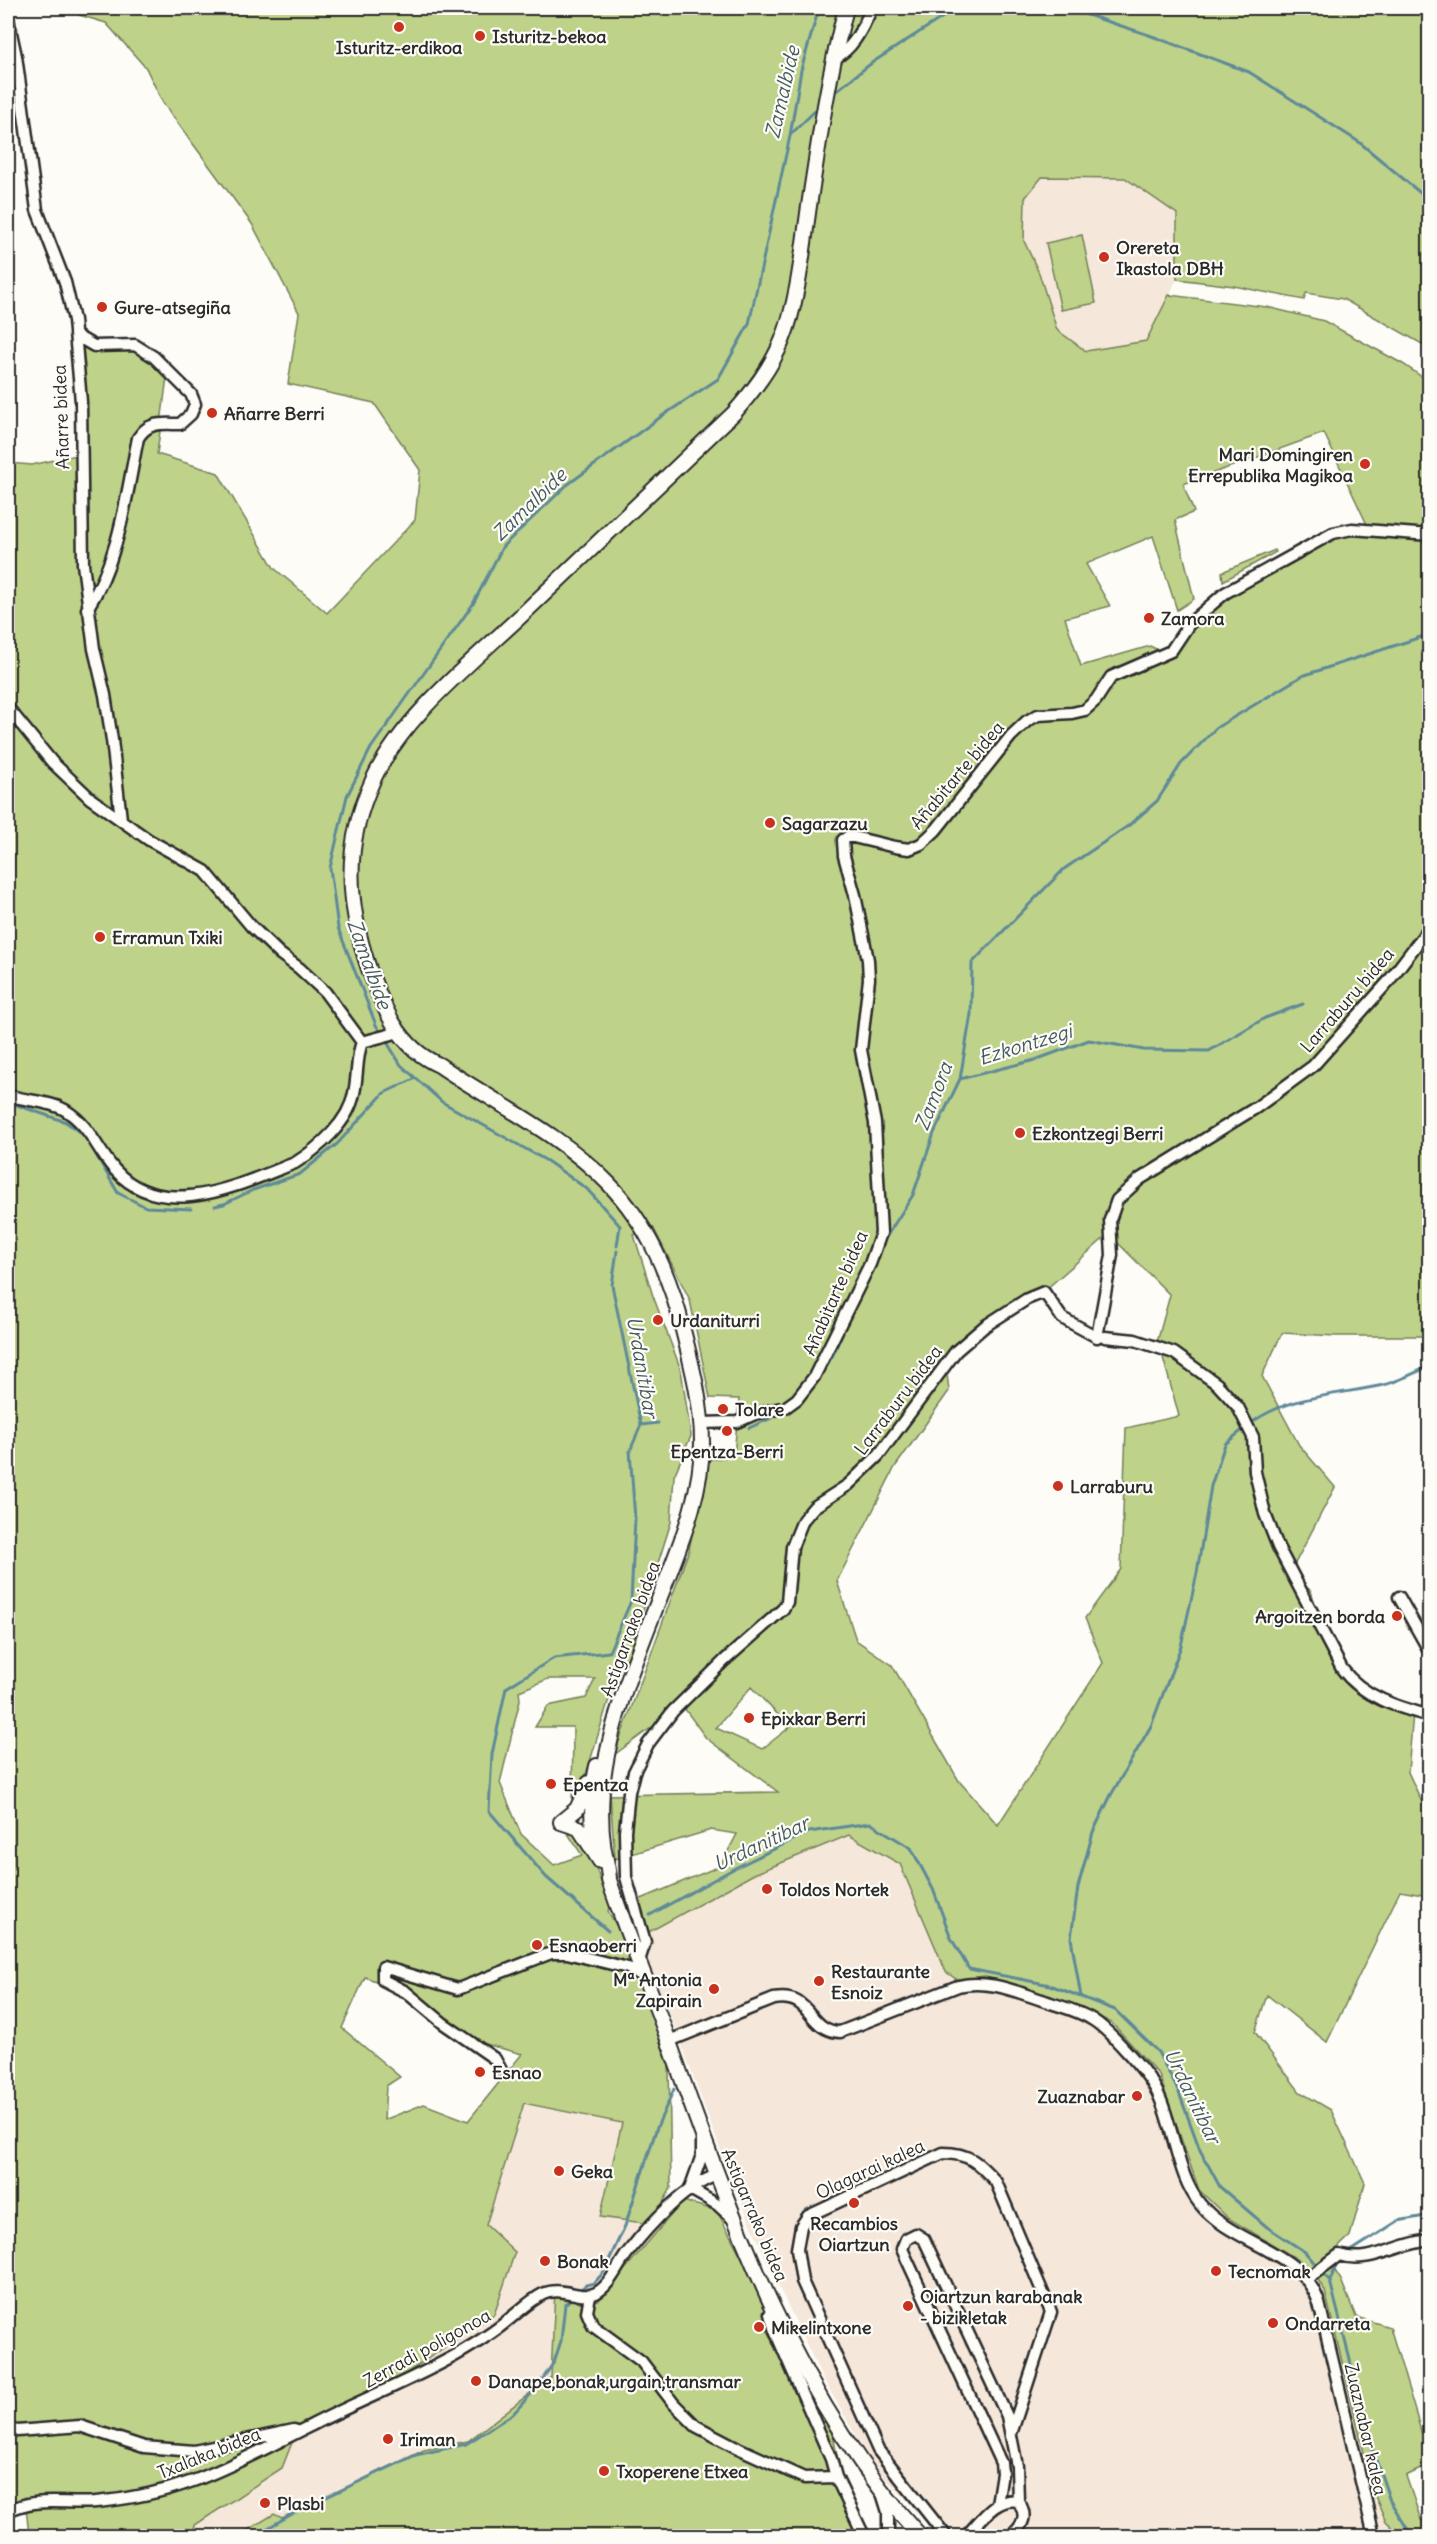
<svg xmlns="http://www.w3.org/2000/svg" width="1437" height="2544" viewBox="0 0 1437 2544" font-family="Delius,sans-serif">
<rect width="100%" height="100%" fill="#fdfcf7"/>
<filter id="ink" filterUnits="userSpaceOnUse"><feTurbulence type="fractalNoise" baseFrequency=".0167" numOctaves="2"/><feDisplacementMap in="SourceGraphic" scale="12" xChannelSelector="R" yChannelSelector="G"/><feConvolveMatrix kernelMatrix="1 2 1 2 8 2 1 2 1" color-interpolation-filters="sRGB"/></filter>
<g filter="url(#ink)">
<path fill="#f5e7d9" d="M1042 177 1125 178 1177 214V279L1147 341 1086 351 1057 330 1039 273 1024 242 1025 198Z
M849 1835 900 1864 946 1972 959 1981 983 1976 1076 2005 1112 2023 1159 2075 1199 2190 1228 2218 1304 2263 1317 2278 1325 2291 1366 2464 1386 2521 1401 2536H940L924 2517 874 2467 822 2377 770 2268 731 2178 673 2022 638 1938 754 1874Z
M524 2103 622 2123 600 2217 662 2226 599 2300 555 2289 551 2377 468 2441 424 2450 282 2518 274 2514 238 2536H192L195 2525 282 2468 297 2430 486 2225Z"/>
<path fill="#bed389" stroke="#747f5a" stroke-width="1.5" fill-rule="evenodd" d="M81 8H1429V348L1343 299 1306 293 1304 300 1234 286 1177 279V214L1125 178 1042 177 1025 198 1024 241 1039 273 1057 330 1086 351 1146 341 1169 295 1267 307 1324 321 1403 364 1429 382 1430 924 1427 937 1430 940 1429 1336H1336L1282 1333 1262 1376 1299 1445 1335 1487 1290 1573 1311 1591 1332 1658 1371 1700 1413 1713 1408 1772 1426 1811H1429V1896L1400 1891 1327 2042 1267 1995 1255 2032 1300 2092 1331 2110 1365 2183 1350 2236 1327 2258 1341 2280 1356 2317 1390 2327 1429 2458V2465L1406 2476 1421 2520 1429 2525V2536H1401L1386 2521 1374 2494 1325 2291 1317 2278 1304 2263 1228 2218 1199 2190 1159 2075 1112 2023 1076 2005 983 1976 959 1981 946 1972 900 1864 849 1835 754 1874 638 1938 627 1905 720 1866 737 1834 711 1830 615 1859 610 1795 778 1792 706 1738 682 1705 614 1755 689 1550 707 1460 734 1456 739 1399 710 1398 690 1300 653 1227 634 1235 653 1296 681 1370 691 1436 674 1476 671 1522 629 1655 615 1679 581 1791 572 1806 573 1727H535L548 1706 586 1698 595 1679H548L519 1691 520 1700 500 1783 521 1834 554 1865 582 1855 565 1829 576 1831 586 1843 611 1907 608 1911 629 1948 669 2065 671 2188 651 2224 600 2217 622 2123 524 2103 486 2225 515 2252 494 2314 396 2380 297 2430 282 2468 195 2525 192 2536H29L25 2497 8 2509V463L32 465 77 455 75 348 132 346 168 369 157 454 218 473 274 568 327 613 415 520 420 470 374 403 288 384 299 313 252 224 163 103 146 68 106 23 79 15ZM1324 433 1371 533 1350 534 1334 538 1227 599 1194 626 1171 656 1150 646 1081 666 1065 618 1110 606 1086 564 1153 536 1177 610 1194 599 1175 520 1194 512 1183 484ZM1109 1234 1170 1295 1158 1339 1179 1416 1126 1428 1121 1569 1085 1618 1103 1663 998 1825 959 1781 892 1665 856 1640 837 1581 895 1467 949 1391 945 1357 1044 1291ZM751 1687 790 1727 762 1749 716 1728ZM365 1977 394 1988 464 2038 522 2054 468 2121 424 2104 384 2120 386 2086 400 2077 342 2028Z
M1082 235 1096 303 1061 310 1046 243Z
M1275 550 1276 552 1223 581 1222 572Z
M683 2201 717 2211 831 2424 842 2482 864 2536H238L274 2514 282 2518 424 2450 468 2441 551 2377 555 2289 599 2300Z"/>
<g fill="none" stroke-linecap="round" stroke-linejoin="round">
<path stroke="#5f8999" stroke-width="3" d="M1047 8H1066L1149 35 1249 72 1359 142 1430 201
M836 91 873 62 957 8
M790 135 817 109
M381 1033 376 1025 338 928 330 868 347 796 371 748 473 604 503 546 567 485 662 416 718 379 749 324 790 136 801 70 819 8
M385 1039 401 1065 442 1102 547 1161 587 1189 620 1226 617 1246
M960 1079 1035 1060 1089 1040 1144 1050 1209 1051 1265 1018 1303 1004
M8 1102 66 1122 86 1137 118 1193 146 1207 191 1209
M215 1206 224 1204 253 1190 300 1174 337 1144 384 1093 414 1079
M883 1242 913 1195 934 1133 960 1079 971 1014 972 963 1064 869 1128 826 1157 801 1181 764 1216 728 1302 676 1430 634
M822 1373 833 1355 849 1317
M1250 1424C1287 1395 1342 1395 1387 1384 1401 1380 1416 1372 1430 1366
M641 1425 658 1423
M749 1428 785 1412
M650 1915 735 1868 809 1832 870 1823 911 1848 933 1889 951 1938 969 1969 1050 1985 1115 2010 1158 2052 1178 2090 1200 2150 1220 2187 1267 2227 1305 2252 1330 2281 1373 2451 1390 2501 1410 2533 1414 2536
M608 1931 546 1877 489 1811 492 1754 506 1688 554 1658 609 1652 631 1601 635 1519 630 1451 641 1425 612 1285 617 1251
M1081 1997 1071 1938 1078 1887 1093 1832 1111 1795 1151 1726 1181 1646 1197 1573 1211 1486 1225 1444 1245 1428
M1348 2253 1398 2221 1430 2215
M1330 2281 1338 2260
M580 2290 586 2285 594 2283 603 2273 625 2226 657 2127 674 2089
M254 2536 299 2510 416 2455 466 2444 513 2414 538 2386 554 2362 561 2341 565 2304 573 2297"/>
<g stroke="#2b2b2b" stroke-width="15">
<path id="minor" d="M8 19 16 56 37 210 65 282 74 320 81 402 83 564 94 649 105 695 112 740 121 819
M834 59C855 47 862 28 872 8
M75 335 94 346 135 345 154 357 191 394 195 404 191 414 180 424C161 424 149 421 138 438 126 496 120 558 87 609
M8 708 52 762 91 799 149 840 205 871 251 926 280 954 299 968 325 992 362 1042
M8 1095C25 1101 50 1101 65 1110 91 1126 96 1149 115 1170 163 1223 240 1184 295 1163 319 1148 349 1122 354 1093 358 1076 356 1058 362 1042L392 1034
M1105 1337 1135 1340 1174 1353 1217 1384 1238 1407 1253 1437 1255 1472 1265 1514 1278 1547 1342 1669C1363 1697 1397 1707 1430 1716
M701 1423 737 1422 755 1414 786 1407 797 1399 814 1377 870 1264 881 1233 875 1123 861 1050 869 979 868 960 855 895 844 856 843 840 849 836 895 847 909 849 921 844 936 830 1011 736 1027 721 1038 715 1072 713 1085 710 1096 700 1111 677 1171 651 1189 624 1225 593 1333 533 1352 529 1430 535
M1399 1597 1430 1652
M639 1961 645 1942 626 1877 625 1831 629 1792 634 1772 648 1744 673 1711 725 1660 783 1609 787 1602 792 1547 803 1520 814 1507 848 1485 878 1456 956 1351 985 1326 1027 1299 1044 1292 1062 1318 1097 1337 1112 1255 1110 1220 1117 1200 1140 1179 1257 1107 1313 1066 1388 982 1430 927
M669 2041 774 1999C812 1992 807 2031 840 2032L958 1986C988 1979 1014 1991 1042 2000 1058 2006 1078 2010 1093 2020 1109 2030 1144 2069 1154 2086 1162 2099 1166 2114 1170 2128 1178 2154 1183 2183 1200 2204 1233 2245 1302 2249 1319 2303L1374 2536
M501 2070 495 2059 443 2023 406 1992 383 1980V1967L458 1989 551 1953H567L628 1968 645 1977
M690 2189 702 2155V2141
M690 2189 718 2205 734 2220
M1307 2279 1339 2255C1368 2265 1399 2243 1430 2240
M590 2295 587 2312 593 2326 641 2361 674 2404 696 2426 738 2448 804 2478 836 2477 864 2536
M775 2310 770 2314 775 2331 831 2459 836 2477
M8 2429 17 2431 80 2426 144 2447 194 2451 294 2430
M882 2493 888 2512V2536
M997 2504 1002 2473 1001 2463 902 2249 906 2239 916 2234 924 2239 1007 2416 1017 2466 1018 2501
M8 2511C36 2496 66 2505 96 2502 129 2499 163 2492 193 2481 234 2466 273 2444 312 2425 360 2400 411 2381 458 2354 475 2344 493 2333 507 2321 519 2312 529 2301 543 2294 562 2285 580 2301 596 2293 612 2284 618 2264 629 2251 650 2224 685 2186 717 2175
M946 2536 878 2450 802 2281 797 2249 801 2226 808 2216 943 2153C969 2153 979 2163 996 2182L1051 2312 1012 2431
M966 2536C980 2522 996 2496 1018 2501 1028 2515 1024 2525 1011 2536"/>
</g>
<g stroke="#2b2b2b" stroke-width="18">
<path id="major" d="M846 8C829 72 819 140 809 206 803 248 798 303 782 341 771 368 753 391 734 413 664 480 594 547 524 613 473 661 402 717 373 780 343 845 347 904 369 969 383 1007 399 1048 439 1065 495 1103 561 1134 609 1184 647 1223 671 1278 683 1330 692 1366 702 1404 702 1442 702 1490 684 1535 667 1579 643 1641 614 1706 604 1772 601 1795 600 1820 603 1843 604 1855 609 1868 609 1880 627 1935 650 1988 669 2042 730 2213 795 2400 920 2536
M561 1822 577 1809 589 1783
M561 1822 579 1828 600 1861
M594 1842C591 1816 591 1792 597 1766"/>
</g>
<use href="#minor" stroke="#fdfcf7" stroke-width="10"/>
<use href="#major" stroke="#fdfcf7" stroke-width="14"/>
</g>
</g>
<g fill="#c8321e" stroke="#fdfcf7" stroke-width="2">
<circle cx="399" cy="27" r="6"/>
<circle cx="480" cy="36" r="6"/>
<circle cx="1104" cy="257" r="6"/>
<circle cx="102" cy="307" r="6"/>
<circle cx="212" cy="413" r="6"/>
<circle cx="1365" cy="464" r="6"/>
<circle cx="1149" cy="618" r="6"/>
<circle cx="770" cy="823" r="6"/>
<circle cx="100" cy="937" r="6"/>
<circle cx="1020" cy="1133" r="6"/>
<circle cx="658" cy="1320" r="6"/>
<circle cx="723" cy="1409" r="6"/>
<circle cx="727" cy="1431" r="6"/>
<circle cx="1058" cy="1486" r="6"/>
<circle cx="1397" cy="1616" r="6"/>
<circle cx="749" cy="1718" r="6"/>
<circle cx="551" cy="1784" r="6"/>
<circle cx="767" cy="1889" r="6"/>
<circle cx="537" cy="1945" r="6"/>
<circle cx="819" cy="1981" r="6"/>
<circle cx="714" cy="1989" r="6"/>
<circle cx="480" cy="2072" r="6"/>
<circle cx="1137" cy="2096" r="6"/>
<circle cx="559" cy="2171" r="6"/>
<circle cx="854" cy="2203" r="6"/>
<circle cx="545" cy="2261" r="6"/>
<circle cx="1216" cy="2271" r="6"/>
<circle cx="908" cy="2306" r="6"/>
<circle cx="1273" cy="2323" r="6"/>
<circle cx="759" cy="2327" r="6"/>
<circle cx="476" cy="2381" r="6"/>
<circle cx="388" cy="2439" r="6"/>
<circle cx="604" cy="2471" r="6"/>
<circle cx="265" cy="2503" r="6"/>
</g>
<g text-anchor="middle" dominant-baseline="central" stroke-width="4.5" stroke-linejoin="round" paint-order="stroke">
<g font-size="18" font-weight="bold" fill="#2b2b2b" stroke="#fdfcf7" text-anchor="start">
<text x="492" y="36">Isturitz-bekoa</text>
<text x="399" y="47" text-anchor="middle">Isturitz-erdikoa</text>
<text x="1116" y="247">Orereta<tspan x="1116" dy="21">Ikastola DBH</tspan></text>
<text x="114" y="307">Gure-atsegiña</text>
<text x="224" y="413">Añarre Berri</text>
<text x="1353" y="454" text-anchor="end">Mari Domingiren<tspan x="1353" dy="21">Errepublika Magikoa</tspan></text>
<text x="1161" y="618">Zamora</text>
<text x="782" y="823">Sagarzazu</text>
<text x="112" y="937">Erramun Txiki</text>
<text x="1032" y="1133">Ezkontzegi Berri</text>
<text x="670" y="1320">Urdaniturri</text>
<text x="735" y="1409">Tolare</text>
<text x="727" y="1451" text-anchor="middle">Epentza-Berri</text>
<text x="1070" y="1486">Larraburu</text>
<text x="1385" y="1616" text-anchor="end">Argoitzen borda</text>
<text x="761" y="1718">Epixkar Berri</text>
<text x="563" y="1784">Epentza</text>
<text x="779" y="1889">Toldos Nortek</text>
<text x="549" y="1945">Esnaoberri</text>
<text x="831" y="1971">Restaurante<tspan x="831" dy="21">Esnoiz</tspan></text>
<text x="702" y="1979" text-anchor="end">Mª Antonia<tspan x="702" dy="21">Zapirain</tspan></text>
<text x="492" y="2072">Esnao</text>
<text x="1125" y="2096" text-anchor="end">Zuaznabar</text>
<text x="571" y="2171">Geka</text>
<text x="854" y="2223" text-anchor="middle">Recambios<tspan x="854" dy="21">Oiartzun</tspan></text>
<text x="557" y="2261">Bonak</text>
<text x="1228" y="2271">Tecnomak</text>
<text x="920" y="2296">Oiartzun karabanak<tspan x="920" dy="21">- bizikletak</tspan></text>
<text x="1285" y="2323">Ondarreta</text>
<text x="771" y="2327">Mikelintxone</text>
<text x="488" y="2381">Danape,bonak,urgain,transmar</text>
<text x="400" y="2439">Iriman</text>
<text x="616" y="2471">Txoperene Etxea</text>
<text x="277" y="2503">Plasbi</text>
</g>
<g font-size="18" fill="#2b2b2b" stroke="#fdfcf7">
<text transform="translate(61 417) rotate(-92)">Añarre bidea</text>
<text transform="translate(957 775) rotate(-50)">Añabitarte bidea</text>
<text transform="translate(1347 1000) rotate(-49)">Larraburu bidea</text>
<text transform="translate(835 1293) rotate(-66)">Añabitarte bidea</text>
<text transform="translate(898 1400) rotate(-53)">Larraburu bidea</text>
<text transform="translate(630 1629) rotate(-70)">Astigarrako bidea</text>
<text transform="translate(870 2169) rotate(-25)">Olagarai kalea</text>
<text transform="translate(755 2215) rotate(67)">Astigarrako bidea</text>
<text transform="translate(427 2348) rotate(-29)">Zerradi poligonoa</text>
<text transform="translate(1366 2429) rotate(77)">Zuaznabar kalea</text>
<text transform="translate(209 2453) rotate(-22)">Txalaka bidea</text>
</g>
<g font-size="20" font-style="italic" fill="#455a62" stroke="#fdfcf7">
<text transform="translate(782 92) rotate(-77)">Zamalbide</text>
<text transform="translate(529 504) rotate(-44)">Zamalbide</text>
<text transform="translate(370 964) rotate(70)">Zamalbide</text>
<text transform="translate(1025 1044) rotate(-17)">Ezkontzegi</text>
<text transform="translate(933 1096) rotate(-69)">Zamora</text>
<text transform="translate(643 1367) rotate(80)">Urdanitibar</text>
<text transform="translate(761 1843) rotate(-25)">Urdanitibar</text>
<text transform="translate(1193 2096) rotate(64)">Urdanitibar</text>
</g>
</g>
<rect width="1437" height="2544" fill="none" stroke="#fdfcf7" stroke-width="30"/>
<rect x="15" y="15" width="1407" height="2514" fill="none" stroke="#2b2b2b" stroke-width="2" filter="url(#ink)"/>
</svg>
